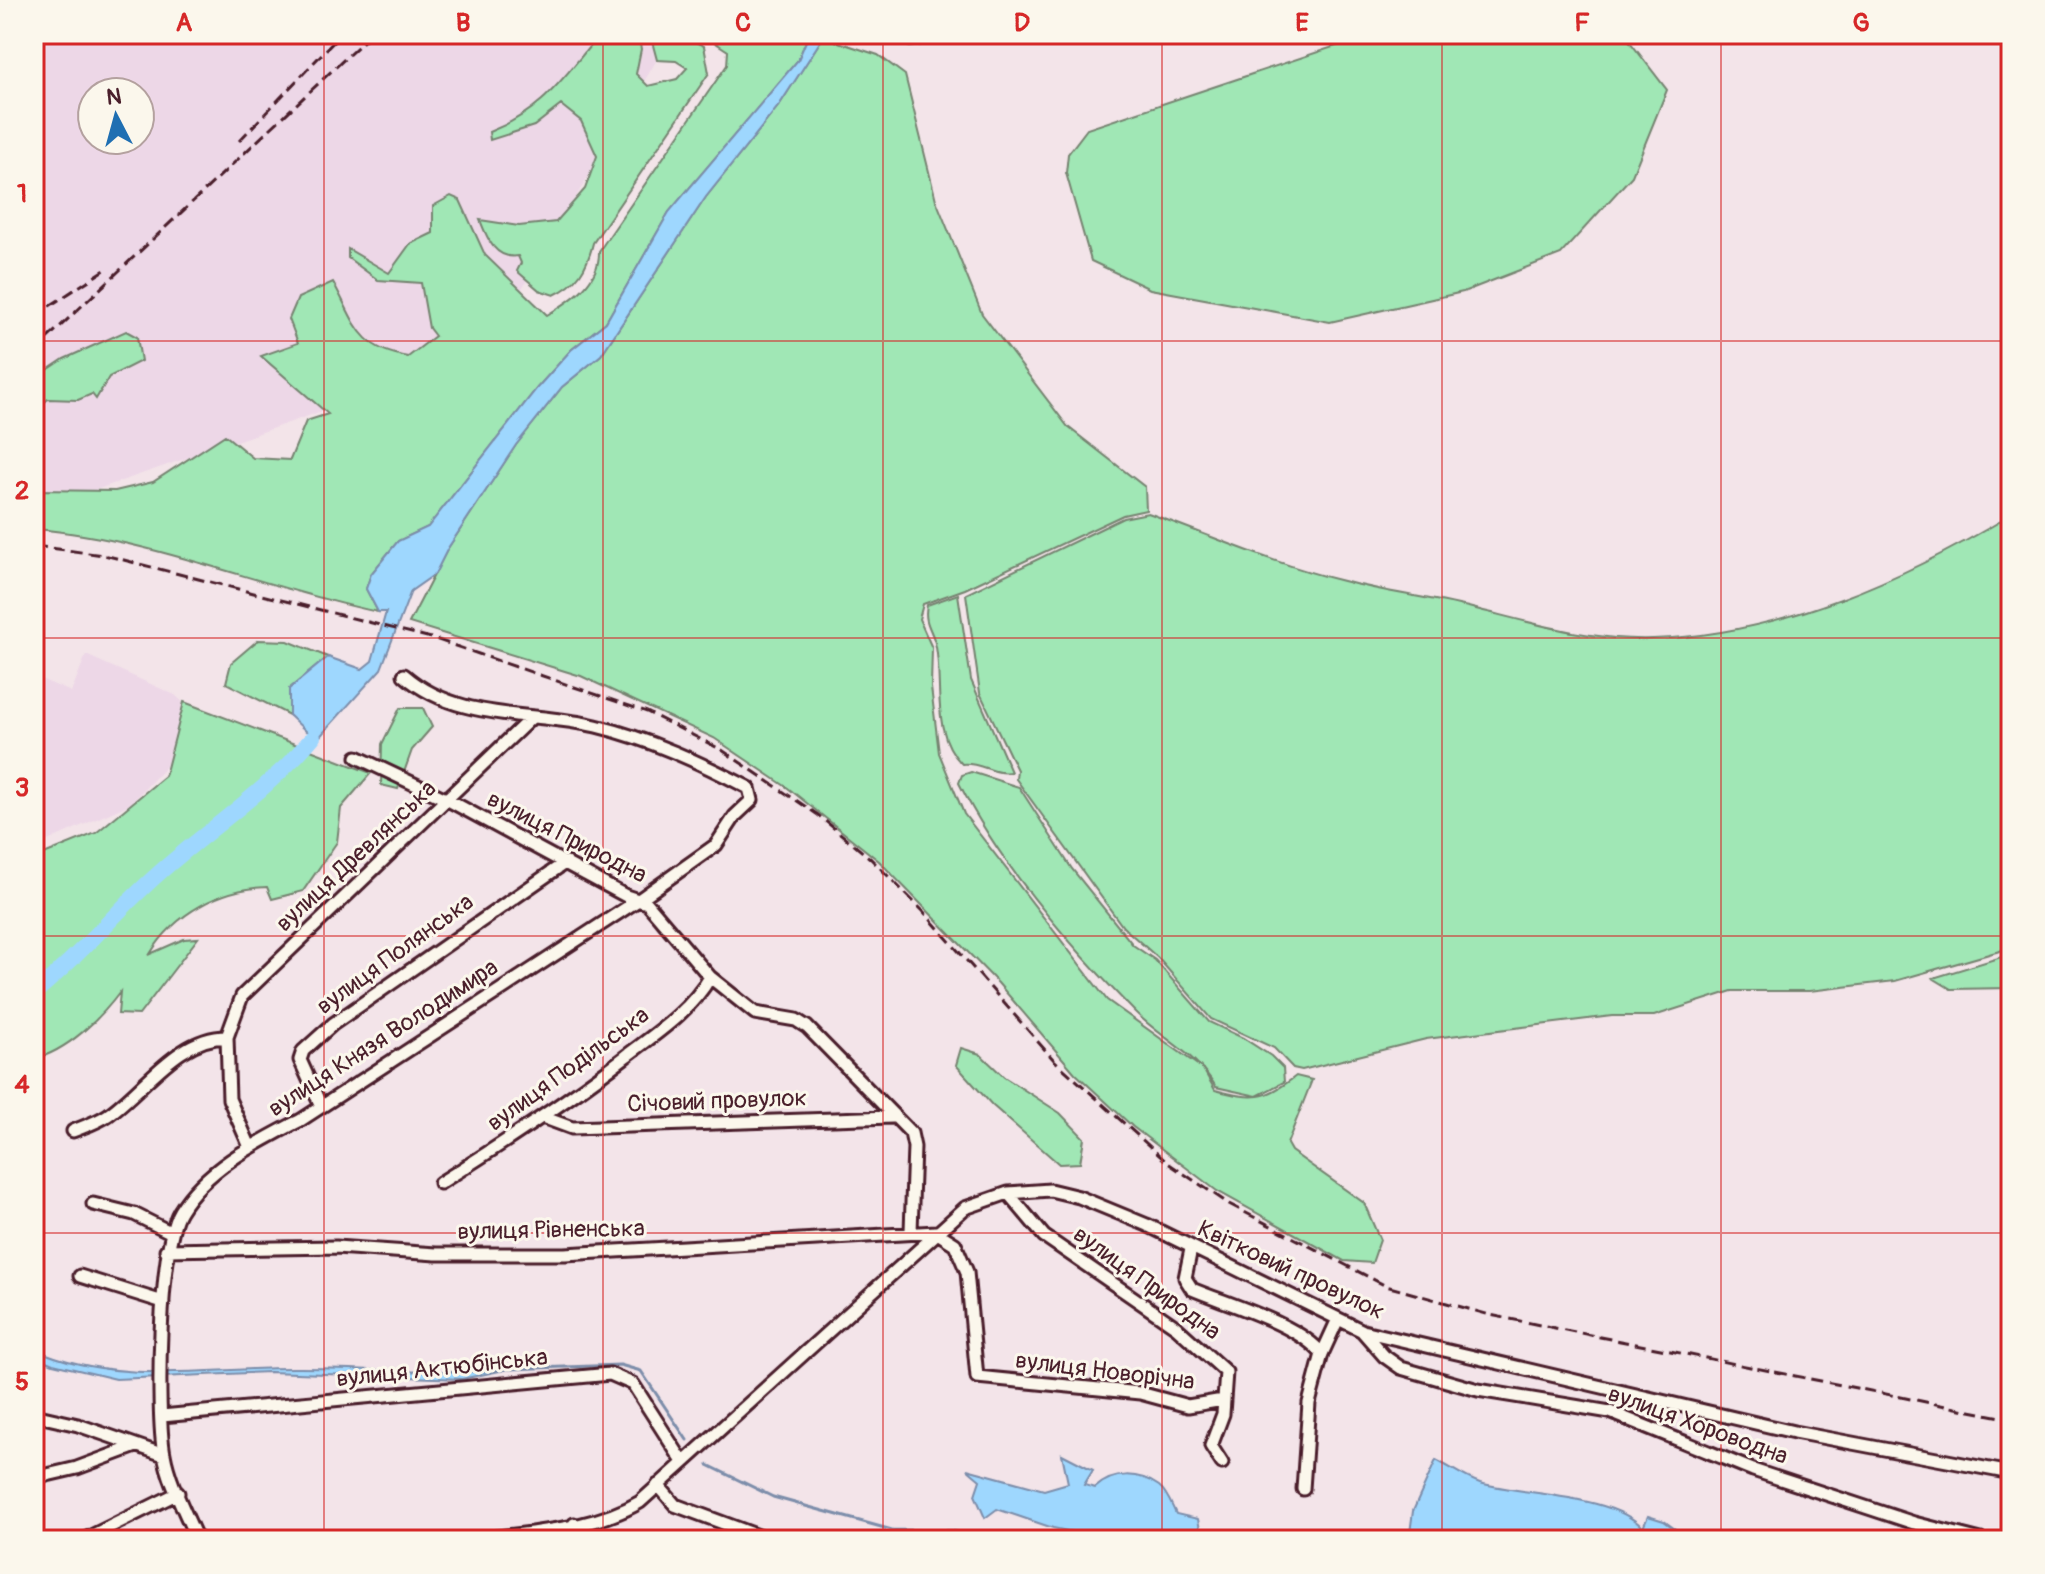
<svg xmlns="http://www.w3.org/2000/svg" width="2045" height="1574" viewBox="0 0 2045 1574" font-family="Pangolin,sans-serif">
<rect width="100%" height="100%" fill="#f3e4e9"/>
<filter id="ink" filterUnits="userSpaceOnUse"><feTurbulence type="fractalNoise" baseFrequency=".0125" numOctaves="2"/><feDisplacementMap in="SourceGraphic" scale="16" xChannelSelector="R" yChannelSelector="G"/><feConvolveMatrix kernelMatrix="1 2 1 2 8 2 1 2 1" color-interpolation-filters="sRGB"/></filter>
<g filter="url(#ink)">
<path fill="#edd7e7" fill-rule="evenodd" d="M34 34H672L483 355 58 503 34 482ZM92 92H140V140H92Z
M86 655 175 695 185 704 180 752 130 804 34 847V676L71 692Z"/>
<path fill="#a0e7b5" stroke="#758370" stroke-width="2" d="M600 34H638L641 49 636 74 648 86 677 79 687 68 676 61 657 60 650 34H679L704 46 709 73 593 243C587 268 578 284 554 295L539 290 517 271 521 263 518 256C495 260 487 238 480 220L519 226 556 222 585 189 597 156 581 121 561 105 534 126 490 140 489 132C545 110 562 78 600 34Z
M702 34H809L798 60 669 212 606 322 571 350 537 388 428 527 398 541 371 574 366 589 378 612C263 588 152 538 34 529V510L39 504 34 490 115 491 153 482 225 435 253 458 290 460 306 421 328 414 261 356 298 343 289 319 298 298 333 282C356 323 357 348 408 357L435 336 429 328 421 283 378 280 348 258V249L389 273 410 244 433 233V206L451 196 460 200 485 255 547 315C572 300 600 282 599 251L727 65 728 51Z
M893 34H986L910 47 894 41Z
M1372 34H1624L1667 90 1632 176 1561 254 1463 292 1330 322 1150 289 1091 261 1066 173 1068 154 1087 129Z
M823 37 878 55 905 75 936 200 982 314 1068 427 1145 487 1146 510 1123 515 965 589 923 604 919 619 932 648 931 687 939 753 964 814 1107 1000 1203 1069 1215 1090C1254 1100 1264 1101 1296 1076L1312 1080 1287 1144 1291 1151 1364 1203 1380 1240 1372 1263 1344 1261 1217 1191 1133 1127 1075 1073 998 983 879 861 788 788 714 738 581 676 409 623 448 548 516 445 562 387 601 355 706 197 780 104Z
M126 331 137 337 141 361 109 377 96 399 92 394 78 400 48 399 34 412V379L64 359Z
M1148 513C1212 536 1277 565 1343 581 1388 593 1435 598 1480 610 1536 624 1594 641 1653 639 1780 635 1904 579 2011 515V943L2003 950 1895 981 1809 991H1732L1654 1016H1612L1426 1039 1302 1070 1293 1068 1274 1048 1211 1019 1158 958 1123 927 1016 779 1017 770 980 693 966 594 1123 518Z
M958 594 971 680 1011 772C994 775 980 762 962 764 931 734 943 685 936 647 933 630 923 624 927 605Z
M258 640 288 641 328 657 289 689V715L226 683 231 663Z
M184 702 371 773 341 808 337 842 303 891 272 899 267 887C220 889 175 913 150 954L184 939 198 938 139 1015 118 1014 120 992C100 1019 67 1051 34 1059V858L96 833 165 776Z
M400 708H423L432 727 412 750 398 789 381 785 382 744Z
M971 772 1019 787 1072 869 1133 945 1155 960 1209 1022 1243 1038 1271 1056 1283 1068 1284 1082 1257 1096 1216 1087C1197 1054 1162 1039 1135 1012 1070 946 1001 867 959 783L962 775Z
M2011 954V988L1951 989 1933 978Z
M961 1048 980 1054 1004 1077 1060 1113 1084 1138 1080 1163 1059 1164 992 1105 956 1065Z"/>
<path fill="#9ed7fe" stroke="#7c8daa" stroke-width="2" d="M809 34H825L780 104 706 197 601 355 562 387 516 445 448 548 435 574 411 591 381 669 306 752 300 751 309 734 289 715V689L328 657 362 669 372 661 386 612H378L366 589 371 574 398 541 428 527 537 388 571 350 606 322 669 212 798 60Z
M34 1349C121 1387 208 1367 300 1368 370 1368 439 1376 509 1369L462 1379 269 1372 116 1379 53 1364 34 1356Z
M1062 1454 1093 1470 1084 1485 1095 1488C1113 1471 1139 1472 1159 1486 1167 1492 1172 1506 1176 1514L1198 1519 1202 1540H1112L1053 1528 997 1509 985 1518 975 1495 980 1480 967 1469 1044 1490 1068 1483Z
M1436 1460C1450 1467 1465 1478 1480 1483 1523 1495 1614 1495 1643 1528L1648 1516 1664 1521 1690 1540H1409L1413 1511Z"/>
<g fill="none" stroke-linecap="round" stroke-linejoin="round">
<path stroke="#7c8daa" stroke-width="3" d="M509 1369 620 1365 641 1371 687 1440
M708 1465 773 1497 892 1530 952 1531 989 1540"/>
<path stroke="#9ed7fe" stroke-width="16" d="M34 993C79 957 115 912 158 874 210 828 269 790 313 737"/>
<g stroke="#4a1f2b" stroke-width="17">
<path id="minor" d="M357 757 448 800 626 896 647 903 710 977 755 1013 796 1020 807 1027 911 1133 914 1147 911 1231
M227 1037 242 996 531 718
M321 1106 300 1060 303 1051 333 1024 566 862
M545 1118 572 1128 892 1117
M73 1131C85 1126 98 1122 108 1115 145 1089 178 1037 227 1037L229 1099 250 1147
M440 1183C504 1143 565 1103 625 1057 655 1034 691 1011 710 977
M1008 1193 1044 1236 1176 1327 1226 1372 1223 1414 1211 1446 1222 1463
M93 1204 134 1214 170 1232
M1191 1249 1185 1278 1192 1289C1227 1304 1299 1324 1322 1354L1338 1319
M166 1250 336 1247 436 1254H565L936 1232 955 1244 967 1272 977 1377 1140 1393 1188 1406 1223 1400
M80 1276 163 1302
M1363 1332 1384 1356 1401 1368 1478 1390 1610 1412 1753 1470 1914 1523 1981 1540
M34 1415 78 1425 164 1455
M162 1416 610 1374 633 1384 683 1462
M34 1478 77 1468 136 1446
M658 1485 675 1505 769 1540
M1303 1489 1309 1403 1322 1354
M574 1524 587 1540
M83 1540 178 1493
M197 1540C186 1513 169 1483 164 1454 156 1412 159 1245 180 1211 206 1168 257 1143 301 1120L640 899 716 845 735 816 752 800 749 788C701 763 650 739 596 726 531 711 458 722 404 675
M477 1540C530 1532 593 1530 640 1502L965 1208 1008 1193 1050 1190 1079 1197 1147 1225 1363 1331 1794 1432 2011 1473"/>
</g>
<use href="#minor" stroke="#fbf7ec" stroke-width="11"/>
<path stroke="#4a1f2b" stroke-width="3" stroke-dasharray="12 6" stroke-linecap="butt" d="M239 141 341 34
M34 316 108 268
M34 351 371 34
M34 546 104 555 435 639 647 712 722 750 818 815 871 859 923 911 1054 1060 1168 1163 1229 1204 1386 1286 1490 1315 2011 1419"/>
</g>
</g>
<path fill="none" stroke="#d62828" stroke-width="2" stroke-opacity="0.55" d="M324 34V1540M603 34V1540M883 34V1540M1162 34V1540M1442 34V1540M1721 34V1540M34 341H2011M34 638H2011M34 936H2011M34 1233H2011"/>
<g text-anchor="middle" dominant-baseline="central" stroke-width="6" stroke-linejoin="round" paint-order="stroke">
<g font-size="24" fill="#4a1f2b" stroke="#fbf7ec">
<text transform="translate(567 837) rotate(27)">вулиця Природна</text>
<text transform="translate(356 856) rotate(-43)">вулиця Древлянська</text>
<text transform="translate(395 954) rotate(-36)">вулиця Полянська</text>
<text transform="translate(383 1038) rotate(-33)">вулиця Князя Володимира</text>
<text transform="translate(568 1069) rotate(-36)">вулиця Подільська</text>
<text transform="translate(717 1101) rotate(-2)">Січовий провулок</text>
<text transform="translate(551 1230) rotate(-1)">вулиця Рівненська</text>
<text transform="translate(1291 1270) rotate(25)">Квітковий провулок</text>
<text transform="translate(1147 1283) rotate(36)">вулиця Природна</text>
<text transform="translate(442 1368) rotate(-6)">вулиця Актюбінська</text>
<text transform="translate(1105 1371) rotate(7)">вулиця Новорічна</text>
<text transform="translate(1698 1425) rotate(20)">вулиця Хороводна</text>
</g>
</g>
<rect width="2045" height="1574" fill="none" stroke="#fbf7ec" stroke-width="88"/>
<g transform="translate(116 116) rotate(354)"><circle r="38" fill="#fbf7ec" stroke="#b4a19f" stroke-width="2"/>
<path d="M0-6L14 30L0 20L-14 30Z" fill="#1f6fb2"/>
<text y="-12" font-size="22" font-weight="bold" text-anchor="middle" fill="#4a1f2b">N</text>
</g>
<rect x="44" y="44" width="1957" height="1486" fill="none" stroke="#d62828" stroke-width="3"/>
<g font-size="26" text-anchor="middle" font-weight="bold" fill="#d62828">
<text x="184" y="31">A</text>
<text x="463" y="31">B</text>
<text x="743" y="31">C</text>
<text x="1022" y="31">D</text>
<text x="1302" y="31">E</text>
<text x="1582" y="31">F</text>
<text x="1861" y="31">G</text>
<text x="22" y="202">1</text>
<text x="22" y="499">2</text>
<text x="22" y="796">3</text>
<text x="22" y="1093">4</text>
<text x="22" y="1390">5</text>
</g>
</svg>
